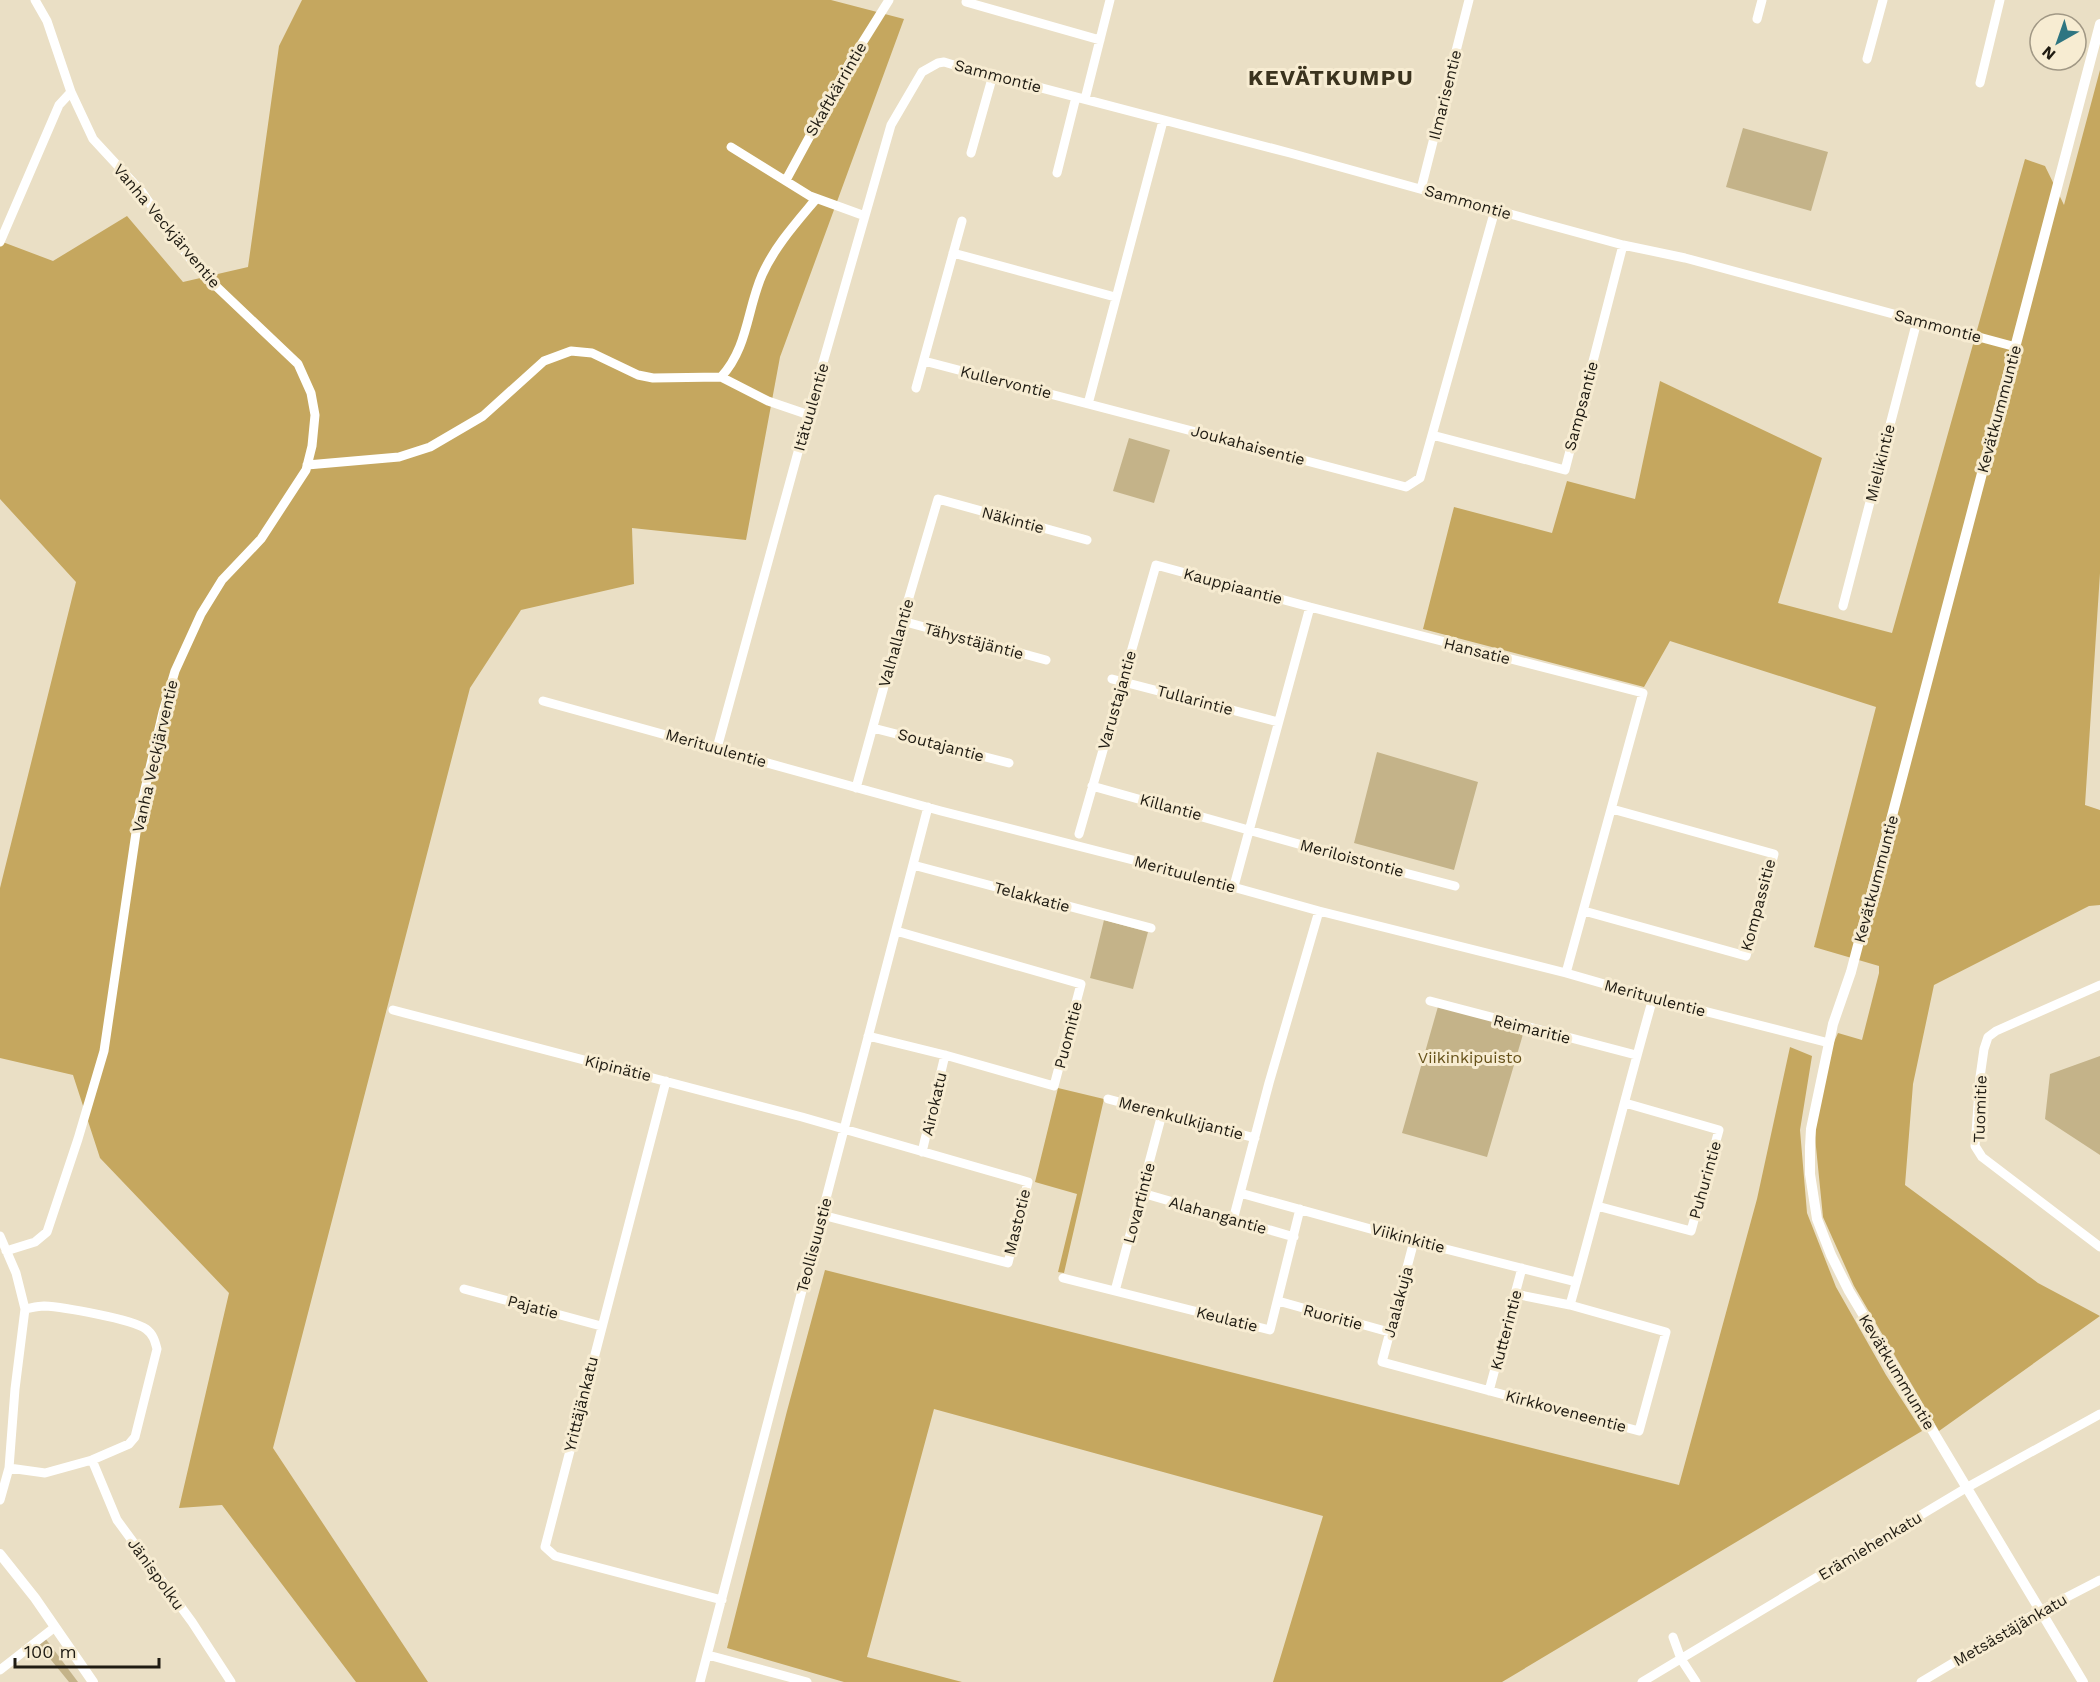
<svg xmlns="http://www.w3.org/2000/svg" width="2100" height="1682" viewBox="0 0 2100 1682" font-family="'Work Sans',sans-serif">
<rect width="100%" height="100%" fill="#eadfc5"/>
<path fill="#c4b389" d="M1743 128 1828 152 1811 211 1726 187Z
M1129 438 1170 450 1154 503 1113 491Z
M1377 752 1478 782 1454 870 1354 843Z
M1104 920 1148 932 1133 989 1090 978Z
M1439 1003 1526 1024 1487 1157 1402 1133Z
M2100 1056V1155L2045 1119 2050 1074Z
M45 1638 78 1682H69L38 1644Z"/>
<path fill="#c5a75f" d="M302 0H831L904 19 780 357 746 540 632 528 634 584 521 610 470 688 273 1448 428 1682H356L222 1505 179 1508 229 1293 100 1158 73 1075 0 1058V888L76 582 0 499V241L53 261 127 216 183 282 248 267 279 46Z
M2100 70V573L2085 805 2100 810V905L2089 906 1934 985 1913 1084 1905 1185 2038 1283 2100 1316 1939 1431 1854 1286 1823 1217 1814 1127 1830 1051 1838 1033 1862 1040 1879 973V966L1814 947 1876 707 1670 641 1644 687 1423 629 1454 507 1552 533 1567 481 1635 499 1660 381 1822 458 1778 603 1892 633 2025 159 2045 166 2064 205Z
M1790 1047 1812 1056 1800 1130 1807 1213 1836 1287 1886 1375 1922 1431 1502 1682H1273L1323 1516 934 1409 867 1657 962 1682H844L727 1648 787 1411 825 1270 1679 1485 1757 1199Z
M1058 1088 1104 1099 1064 1273 1058 1272 1077 1194 1035 1182Z"/>
<g fill="none" stroke-linecap="round" stroke-linejoin="round">
<path stroke="#fff" stroke-width="9" d="M966 2 1100 40
M1757 19 1762 0
M1867 59 1883 0
M1980 83 2000 0
M1085 99 1110 0
M731 147 810 196 865 216
M971 153 993 75
M1057 173 1076 97
M786 180 849 64 889 0
M1421 189 1469 0
M0 242 59 105 71 92
M953 253 1115 297
M924 361 1406 487 1420 478 1495 210
M721 377C748 348 747 309 762 275 775 246 796 223 816 199
M916 388 962 221
M1088 404 1163 121
M1432 435 1565 470 1623 245
M307 465 399 457 430 447 483 416 544 361 571 351 592 353 638 375 653 378 721 377 768 401 809 415
M1843 606 1917 321
M902 621 1046 660
M1112 679 1278 722
M543 701 941 811 1168 869 1319 911 1566 973 1653 998 1829 1043
M873 728 1009 763
M717 748 812 401 891 125 922 72 938 63 944 62 954 65 1290 153 1546 224 1623 245 1685 258 2016 347
M1092 786 1359 861 1455 886
M856 788 902 621 938 499 1087 540
M1079 834 1156 565 1310 607
M913 865 1151 928
M1234 886 1310 607 1643 693 1566 973
M1584 911 1746 956 1774 854 1612 809
M2100 985 1996 1031 1988 1037 1984 1049 1980 1077 1975 1146 1982 1157 2100 1247
M1430 1001 1636 1055
M393 1010 802 1117 1028 1182 1008 1263 822 1215
M868 1036 945 1055 1054 1086 1081 984 896 931
M666 1081 545 1547 555 1556 722 1600
M1108 1099 1255 1138
M922 1152 945 1055
M1142 1193 1294 1237
M1240 1193 1414 1241 1576 1282
M1597 1206 1691 1231 1719 1130 1625 1103
M1233 1220 1269 1083 1319 911
M0 1236 16 1273 25 1309 15 1389 9 1468 0 1500
M1414 1241 1382 1362 1639 1431 1666 1332 1570 1305 1515 1294
M6 1251 35 1242 47 1232 78 1139 104 1051 138 819 163 712 175 671 201 614 222 580 261 539 306 470 312 446 315 415 311 393 298 364 199 270 171 234 142 192 93 139 71 92 47 21 35 0
M1063 1278 1270 1330 1300 1209
M464 1289 601 1326
M1115 1291 1162 1114
M1278 1301 1389 1332
M1570 1305C1599 1202 1624 1100 1653 998
M1489 1391 1522 1268
M92 1460 117 1520 192 1622 231 1682
M9 1468 45 1473 92 1460 129 1444 135 1437 157 1349C155 1341 153 1334 146 1329 132 1319 63 1307 44 1306 38 1306 31 1308 25 1309
M1673 1637 1681 1659 1696 1682
M708 1655 807 1682
M0 1670 55 1627
M700 1682 928 807
M1642 1682 1966 1488 2100 1414
M1921 1682 2040 1611 2100 1580"/>
<path stroke="#fff" stroke-width="10" d="M0 1554 35 1598 93 1682
M2083 1682 1849 1291 1831 1255 1817 1219 1810 1174V1147L1811 1129 1833 1024 1851 972 2100 24"/>
</g>
<g text-anchor="middle" dominant-baseline="central" stroke-width="6" stroke-linejoin="round" paint-order="stroke">
<g font-size="16" fill="#1f1b12" stroke="#f7ecd2">
<text transform="translate(998 76) rotate(15)">Sammontie</text>
<text transform="translate(836 89) rotate(-60)">Skaftkärrintie</text>
<text transform="translate(1445 95) rotate(-76)">Ilmarisentie</text>
<text transform="translate(1468 202) rotate(16)">Sammontie</text>
<text transform="translate(167 226) rotate(50)">Vanha Veckjärventie</text>
<text transform="translate(1938 326) rotate(15)">Sammontie</text>
<text transform="translate(1006 382) rotate(14)">Kullervontie</text>
<text transform="translate(1581 406) rotate(-75)">Sampsantie</text>
<text transform="translate(811 407) rotate(-74)">Itätuulentie</text>
<text transform="translate(1999 409) rotate(-75)">Kevätkummuntie</text>
<text transform="translate(1248 445) rotate(15)">Joukahaisentie</text>
<text transform="translate(1880 463) rotate(-76)">Mielikintie</text>
<text transform="translate(1013 520) rotate(15)">Näkintie</text>
<text transform="translate(1233 586) rotate(15)">Kauppiaantie</text>
<text transform="translate(974 641) rotate(15)">Tähystäjäntie</text>
<text transform="translate(896 643) rotate(-74)">Valhallantie</text>
<text transform="translate(1477 651) rotate(14)">Hansatie</text>
<text transform="translate(1117 700) rotate(-74)">Varustajantie</text>
<text transform="translate(1195 700) rotate(15)">Tullarintie</text>
<text transform="translate(941 745) rotate(15)">Soutajantie</text>
<text transform="translate(716 748) rotate(16)">Merituulentie</text>
<text transform="translate(155 756) rotate(-77)">Vanha Veckjärventie</text>
<text transform="translate(1171 807) rotate(15)">Killantie</text>
<text transform="translate(1352 858) rotate(15)">Meriloistontie</text>
<text transform="translate(1185 874) rotate(15)">Merituulentie</text>
<text transform="translate(1876 879) rotate(-75)">Kevätkummuntie</text>
<text transform="translate(1032 897) rotate(15)">Telakkatie</text>
<text transform="translate(1758 905) rotate(-75)">Kompassitie</text>
<text transform="translate(1655 998) rotate(15)">Merituulentie</text>
<text transform="translate(1532 1029) rotate(14)">Reimaritie</text>
<text transform="translate(1068 1035) rotate(-75)">Puomitie</text>
<text transform="translate(618 1068) rotate(14)">Kipinätie</text>
<text transform="translate(934 1104) rotate(-77)">Airokatu</text>
<text transform="translate(1980 1109) rotate(-88)">Tuomitie</text>
<text transform="translate(1181 1118) rotate(15)">Merenkulkijantie</text>
<text transform="translate(1705 1180) rotate(-74)">Puhurintie</text>
<text transform="translate(1139 1203) rotate(-75)">Lovartintie</text>
<text transform="translate(1218 1215) rotate(16)">Alahangantie</text>
<text transform="translate(1017 1222) rotate(-76)">Mastotie</text>
<text transform="translate(1408 1238) rotate(15)">Viikinkitie</text>
<text transform="translate(814 1245) rotate(-75)">Teollisuustie</text>
<text transform="translate(1398 1302) rotate(-75)">Jaalakuja</text>
<text transform="translate(533 1307) rotate(15)">Pajatie</text>
<text transform="translate(1333 1317) rotate(15)">Ruoritie</text>
<text transform="translate(1227 1319) rotate(14)">Keulatie</text>
<text transform="translate(1506 1330) rotate(-75)">Kutterintie</text>
<text transform="translate(1897 1372) rotate(59)">Kevätkummuntie</text>
<text transform="translate(581 1404) rotate(-76)">Yrittäjänkatu</text>
<text transform="translate(1566 1411) rotate(15)">Kirkkoveneentie</text>
<text transform="translate(1870 1546) rotate(-31)">Erämiehenkatu</text>
<text transform="translate(156 1574) rotate(54)">Jänispolku</text>
<text transform="translate(2010 1630) rotate(-30)">Metsästäjänkatu</text>
</g>
<g font-size="16" fill="#655018" stroke="#f7ecd2">
<text x="1470" y="1057">Viikinkipuisto</text>
</g>
<g font-size="22" font-weight="bold" letter-spacing="1.5" fill="#3b331e" stroke="#f7ecd2">
<text x="1331" y="77">KEVÄTKUMPU</text>
</g>
</g>
<g transform="translate(2058 42) rotate(220)"><circle r="28" fill="#f7ecd2" stroke="#a19885" stroke-width="1.5"/>
<path d="M0-4.5L10 22L0 15L-10 22Z" fill="#2e7581"/>
<text y="-9" font-size="16" font-weight="bold" text-anchor="middle" fill="#1f1b12">N</text>
</g>
<path d="M15 1658v9h144v-9" fill="none" stroke="#1f1b12" stroke-width="3"/>
<text x="24" y="1658" font-size="18" fill="#1f1b12" stroke="#f7ecd2" stroke-width="4.5" paint-order="stroke">100 m</text>
</svg>
